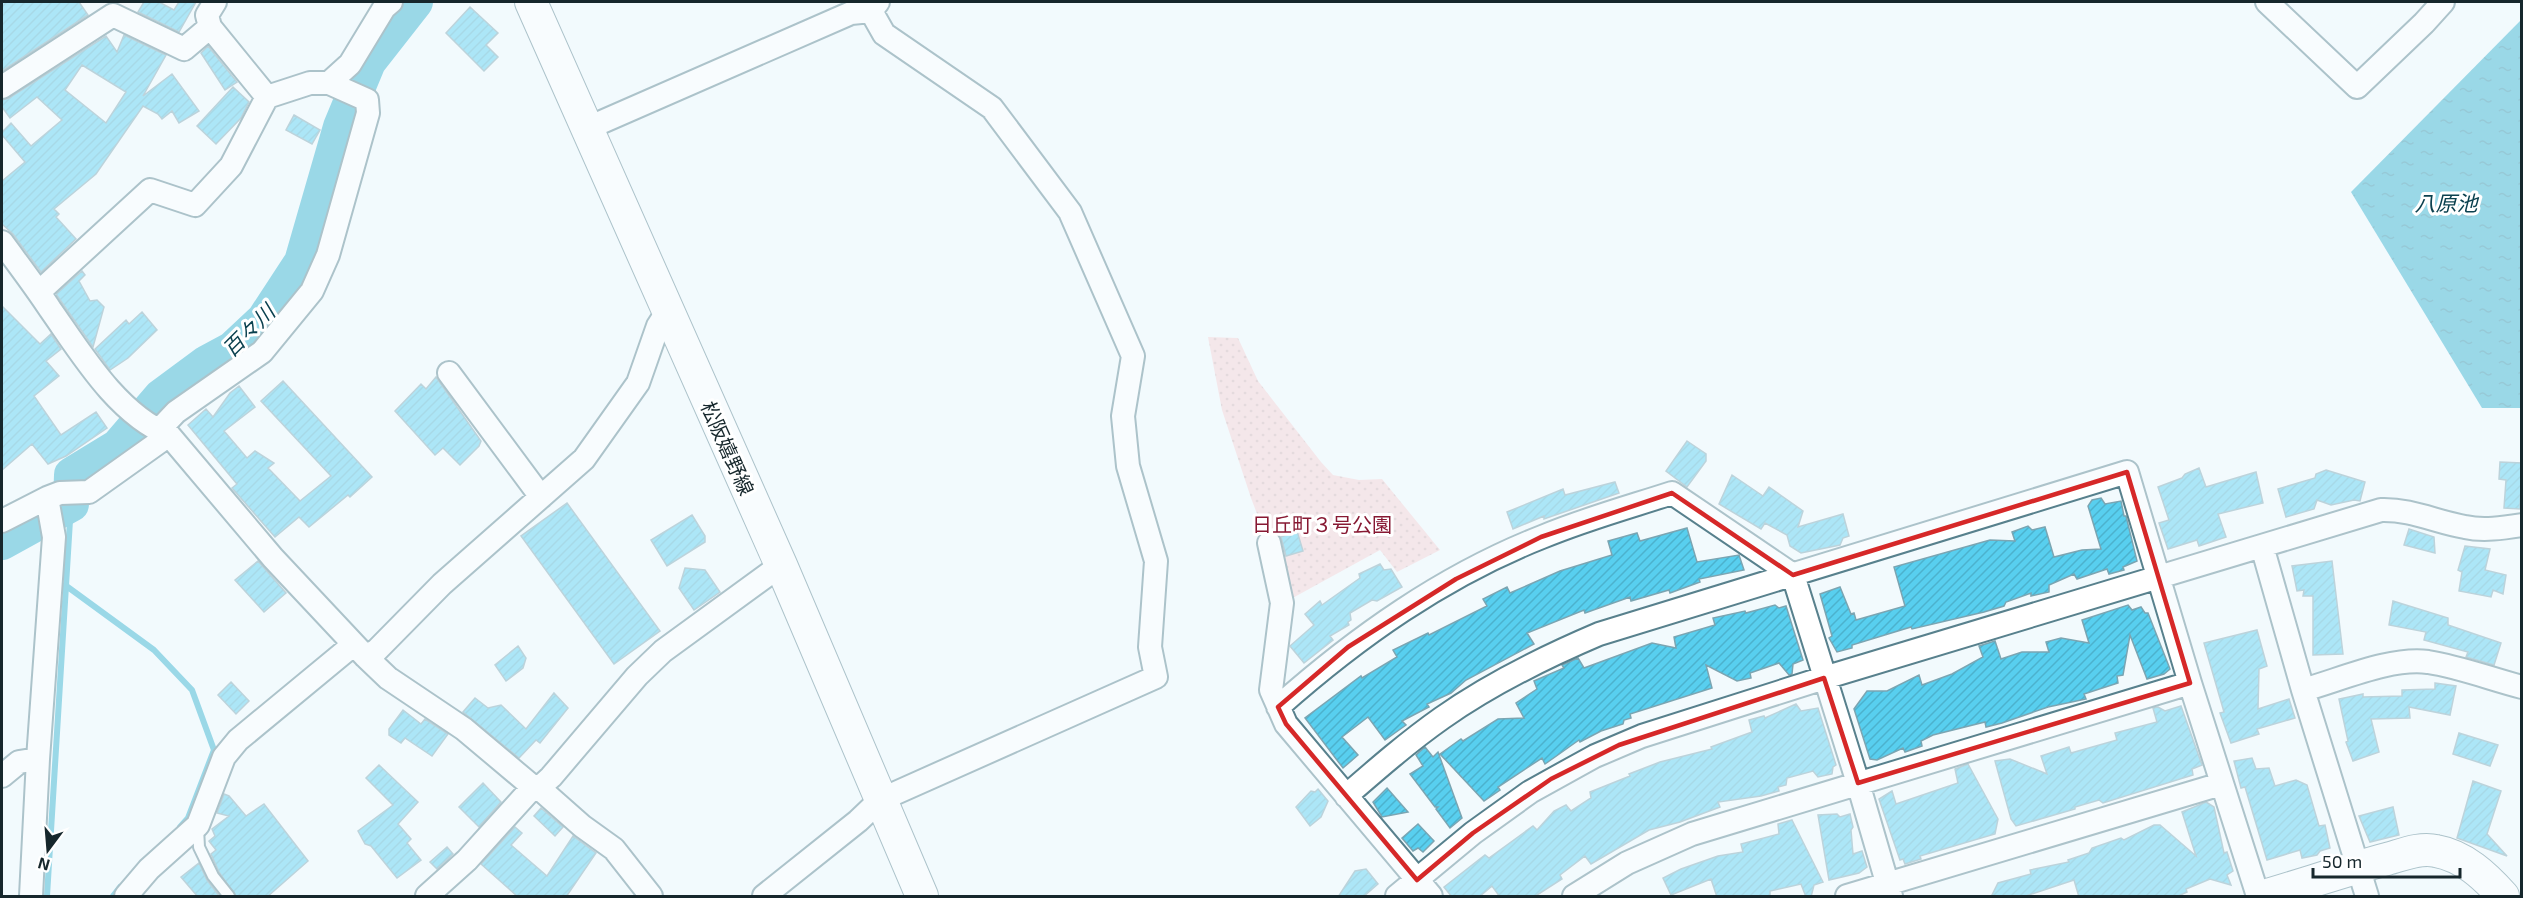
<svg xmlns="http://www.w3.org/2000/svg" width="2523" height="898" viewBox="0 0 2523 898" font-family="'Exo 2','Noto Sans JP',sans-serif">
<defs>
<pattern id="park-dots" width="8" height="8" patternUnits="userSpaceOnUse" patternTransform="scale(1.5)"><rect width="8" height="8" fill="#f6d1d3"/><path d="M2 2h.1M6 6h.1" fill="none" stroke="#d2b3b5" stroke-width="1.8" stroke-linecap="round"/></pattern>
<pattern id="water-ripples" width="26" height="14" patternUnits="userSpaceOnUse" patternTransform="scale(1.5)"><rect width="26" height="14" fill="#2fafcd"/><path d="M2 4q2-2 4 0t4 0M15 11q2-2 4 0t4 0" fill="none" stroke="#278ea7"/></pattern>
<pattern id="building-hatch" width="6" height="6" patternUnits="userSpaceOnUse" patternTransform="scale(1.5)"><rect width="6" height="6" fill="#58cfef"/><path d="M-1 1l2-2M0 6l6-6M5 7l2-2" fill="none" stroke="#4cb2cd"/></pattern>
</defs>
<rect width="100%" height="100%" fill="#f2fafd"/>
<path fill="url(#park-dots)" d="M1208 337 1238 338 1258 381 1321 462 1333 475 1359 480 1382 479 1440 550 1397 572 1380 550 1289 600 1273 537 1264 532 1251 498 1222 410Z"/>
<path fill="url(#water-ripples)" d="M2521 20V408H2482L2351 192Z"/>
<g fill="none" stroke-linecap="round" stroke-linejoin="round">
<path stroke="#2fafcd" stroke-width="6" d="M65 585 154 650 192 690 214 750 188 818 180 827
M47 896 71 504
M113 896 120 887"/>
<path stroke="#2fafcd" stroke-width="36" d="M2 542 71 504 72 475 118 447 161 397 207 363 233 349 264 320 302 262 341 127 368 62 415 2"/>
</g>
<path fill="url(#building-hatch)" stroke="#7ba5b2" stroke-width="1.5" fill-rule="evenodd" d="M2 2H79L88 15 2 71Z
M144 2H159L174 10 179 2H196L179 32 138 12Z
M470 7 498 33 486 45 498 57 484 71 446 33Z
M124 35 166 55 143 96 172 74 199 111 179 123 172 111 162 119 158 114 143 106 96 174 54 209 59 214 56 217 76 239 41 272 13 234 2 224V181L25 162 2 135V132L11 123 31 146 62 120 37 97 10 118 2 107V100L9 98 106 36 117 52ZM82 65 126 92 106 123 65 90Z
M208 46 237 82 225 90 201 53Z
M233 87 249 102 241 118 216 144 197 126Z
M294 115 320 130 312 144 286 130Z
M82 271 85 275 79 281 90 301 97 300 104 307 93 347 56 294Z
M2 306 40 344 51 334 61 349 46 361 59 376 34 396 61 435 96 412 107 428 66 456 48 464 32 444 2 470Z
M142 312 157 330 128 358 110 370 95 349 126 320 129 324Z
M436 377 481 441 479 446 460 465 443 448 435 455 395 411 421 384 426 389Z
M283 381 372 477 350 497 348 495 309 527 299 517 275 537 232 488 237 484 188 425 206 409 213 417 230 393 239 386 255 407 224 431 247 458 255 451 274 463 268 468 300 501 331 476 261 401Z
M1687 441 1706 454V461L1687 487 1666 471Z
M2500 462 2522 463 2520 509 2504 508 2506 480 2499 479Z
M2199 468 2206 487 2256 472 2263 503 2218 514 2226 537 2199 546 2197 540 2168 549 2159 523 2169 520 2158 487 2182 478 2185 474Z
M2326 470 2365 482 2360 501 2354 500 2331 505 2317 500 2314 509 2286 517 2278 489 2315 478 2316 474Z
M1732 475 1763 496 1769 487 1803 511 1798 527 1843 514 1849 536 1843 538 1840 545 1801 553 1790 546 1787 535 1765 523 1761 529 1719 504Z
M1615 482 1619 493 1544 519V516L1513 529 1507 512 1563 489 1565 495Z
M2101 498 2105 504 2121 501 2124 516H2126L2137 561 2123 567 2124 570 2109 574 2107 569 2077 579 2074 574 2049 585V592L2031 596V593L2006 602 2004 606 1984 612 1912 629 1911 627 1852 645V648L1837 652 1829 638 1832 636 1820 594 1840 587 1851 614 1854 613 1856 620 1905 606 1894 567 1990 540 2015 541 2012 532 2028 526 2032 530 2045 527 2054 557 2082 550 2101 549 2088 506 2092 500Z
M567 503 660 631 614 664 521 536Z
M692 515 705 536V542L667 566 651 540Z
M1687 528 1697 562 1739 555 1744 570 1699 579 1700 582 1670 593 1669 590 1631 601 1630 597 1585 613 1584 610 1527 633 1534 644 1466 680 1451 693 1427 704 1429 707 1402 721 1406 725 1385 740 1368 717 1342 737 1358 755 1343 768 1305 718 1361 676 1362 678 1397 657 1393 650 1428 633 1429 635 1487 606 1483 599 1507 587 1510 593 1560 571 1612 555 1608 541 1637 533 1640 541Z
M2409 529 2434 537 2435 553 2404 545Z
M1297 531 1303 551 1286 556 1281 537Z
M2465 546 2490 549 2485 570 2506 575 2503 594 2493 590 2491 597 2459 591 2462 572 2458 570Z
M258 561 286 593 264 612 235 580Z
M2332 561 2343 654 2313 655V596H2303L2304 590 2297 591 2292 566Z
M1380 564 1384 570 1391 569 1402 587 1377 601 1372 600 1350 613 1351 620 1348 622 1349 625 1330 636 1333 640 1304 663 1290 646 1314 625 1305 614 1320 601 1322 605 1360 578 1359 574Z
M685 568 705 570 720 592 694 610 679 588Z
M2393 601 2448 618V625L2501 643 2494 665 2466 657 2468 652 2424 640 2426 632 2389 625Z
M1775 605 1779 608 1786 606 1803 660 1793 664 1792 674 1789 675 1779 663 1750 673 1751 678 1737 681 1706 665 1712 688 1630 714 1631 718 1624 720 1623 724 1601 731 1580 742 1579 740 1545 764 1542 758 1498 787 1500 790 1484 801 1440 754 1461 739 1463 741 1498 719 1524 718 1516 703 1537 689 1534 681 1564 668 1562 665 1578 658 1584 668 1652 643 1676 648 1674 637 1715 625 1713 618 1745 611 1746 613Z
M2128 605 2132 610 2141 607 2145 613H2148L2170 669 2164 674 2147 679 2130 635 2123 675 2117 676 2118 683 2084 694 2086 699 2048 707 2002 723 1986 727 1985 722 1933 735 1921 741 1922 746 1905 752 1903 748 1877 760 1870 759 1854 709 1867 691H1887L1919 675 1922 685 1952 674 1983 657 1979 646 1995 641 2001 659 2022 652H2049L2046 642 2061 638 2089 643 2082 620Z
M2257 630 2267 666 2259 669 2258 709 2289 699 2295 718 2257 729 2259 734 2231 743 2220 713 2224 712 2204 643Z
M518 646 526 658 523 668 506 681 495 665Z
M231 682 249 701 236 714 218 695Z
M2435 683 2456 686 2450 715 2409 707 2410 718 2371 719 2379 752 2353 761 2346 742 2348 741 2339 699 2363 694V697L2402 696V690L2435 689Z
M554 693 568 708 540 743 536 740 519 758 463 712 475 698 488 708 501 705 526 729Z
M1796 704 1801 711 1818 708 1836 765 1833 767 1832 774 1818 777 1813 771 1787 778 1786 785 1778 787 1779 791 1761 796 1718 802 1720 807 1680 822 1649 830 1591 864 1585 856 1560 875 1562 879 1534 897H1500L1492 886 1479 897H1452L1444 887 1485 855 1489 858 1533 826 1537 830 1554 811 1566 805 1571 811 1591 798 1590 792 1630 776 1629 774 1660 762 1712 749 1711 747 1752 732 1749 720 1764 716 1765 718Z
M2181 706 2202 765 2192 769 2193 775 2103 803 2099 800 2075 807V809L2016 826 2011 819 1995 761 2010 759 2047 774 2041 756 2069 747 2071 753 2117 740 2115 733 2157 722 2153 708 2158 707 2165 711Z
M403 710 421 724 425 719 448 734 432 756 405 738 401 743 389 735V729Z
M2459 733 2498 745 2490 766 2453 754Z
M1425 747 1433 757 1438 752 1462 818 1450 828 1436 809 1438 807H1435L1410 774 1423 766 1416 755Z
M2252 758 2256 769 2269 768 2275 786 2296 780 2307 785 2319 826 2325 825 2330 848 2320 851 2317 855 2302 858 2300 850 2267 860 2245 787 2241 788 2234 761Z
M1968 764 1998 819 1995 834 1920 856 1921 859 1905 864 1903 859 1900 860 1879 799 1892 791 1896 804 1958 783 1955 769Z
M379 765 418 802 398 824 411 839 407 843 421 860 397 878 371 846 365 844 358 831 393 805 366 778Z
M2473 781 2501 791 2487 834 2507 856 2457 838Z
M483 783 501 802 479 827 459 807Z
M1387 788 1408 812 1382 817 1373 802Z
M1318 789 1328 801 1321 817 1310 826 1296 807 1311 791 1315 792Z
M224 794 229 796 246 816 264 804 308 861 267 897H236L219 872 211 854 216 850 209 841 215 836 212 829 229 816 217 813Z
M2206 802 2214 807 2224 853 2227 852 2233 871 2227 875 2231 885 2210 879 2186 889 2187 892 2176 897H2079L2074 880 2023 897H1991L1998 883 2031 874 2030 870 2069 862 2068 860 2089 853 2092 848 2121 838 2124 840 2154 825H2160L2196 856 2182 812Z
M2393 807 2399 835 2370 842 2359 816Z
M541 808 563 827 555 836 534 816Z
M1837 814 1840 817 1850 814 1853 827 1851 830 1853 854 1862 851 1867 867 1859 873 1829 880 1818 815Z
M1792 820 1823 882 1814 885 1811 897H1806L1801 884 1770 891V897H1717L1711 879 1671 895 1663 878 1681 869 1718 856 1743 852 1741 844 1779 834 1778 824Z
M1418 824 1434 841 1423 852 1418 848 1413 851 1402 838Z
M515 827 522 833 511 845 547 876 573 836 596 853 566 897H518L481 864Z
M447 847 453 854 437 869 430 862Z
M199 863 207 880 220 897H198L181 877Z
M1366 869 1378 884 1363 897H1338L1355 871Z"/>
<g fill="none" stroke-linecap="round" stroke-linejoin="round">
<g stroke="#58818d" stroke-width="14">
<path id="lane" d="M198 828 199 847 213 876 229 896"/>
</g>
<g stroke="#58818d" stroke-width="26">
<path id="street" d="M215 2 207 15 210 27 267 97
M2267 2 2357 87 2424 23 2443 2
M2 87 113 15 184 49 210 27
M588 128 851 13 871 11 878 2
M2 242C18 264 35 286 50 309 81 353 117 414 169 435L273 558 365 656 388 678 464 729 533 787 539 788 582 826 614 849 651 896
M39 292 150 190 195 205 231 166 267 97 310 83H329
M449 373 541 497
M158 431 176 412 262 352 312 291 328 255 368 113 367 100 329 83 350 64 384 8 391 2
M2 521 47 498
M1269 543 1282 603 1271 690 1286 724 1431 896
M2262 546 2303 690 2367 896
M365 656 376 651 442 584 584 459 638 383 658 326 667 312
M2303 690C2340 680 2390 657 2428 662 2460 667 2491 679 2522 687
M1278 707C1357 637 1443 576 1542 537 1585 519 1629 507 1672 493L1793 575 1858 783 1891 896
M2 776 19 762 38 759 54 537 47 498 60 493 89 492 169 435
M539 788 551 777 637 676 663 651 781 565
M1346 796C1377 769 1408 742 1442 718 1490 684 1545 657 1599 634L2127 472 2190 683 2258 896
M31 896 38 759
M126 896 149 869 198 825 224 757 238 740 353 645
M427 896 467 860 533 787
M764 896 858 821 880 800 1156 677 1150 647 1156 561 1128 466 1123 416 1133 356 1070 212 992 108 884 34 871 11
M1397 896 1473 833 1530 792 1595 756 1642 736 1824 678 2381 510C2411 509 2436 522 2465 527 2483 531 2503 528 2522 525
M1574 896 1627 863 1692 834 2190 683
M1847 896 2221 784"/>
</g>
<g stroke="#58818d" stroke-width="34">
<path id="secondary" d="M531 2 781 565 922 896
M2264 896C2305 884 2346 870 2387 859 2402 855 2420 847 2436 851 2464 856 2485 876 2503 896"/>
</g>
<use href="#lane" stroke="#fff" stroke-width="10"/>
<use href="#street" stroke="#fff" stroke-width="22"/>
<use href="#secondary" stroke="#fff" stroke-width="32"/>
</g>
<path d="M0 0H2523V898H0ZM2127 472 2190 683 1858 783 1824 678 1619 745 1551 779 1473 833 1417 880 1286 724 1278 707 1348 647 1456 579 1541 537 1672 493 1793 575Z" fill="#f2fafd" fill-opacity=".55" fill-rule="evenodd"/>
<path fill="none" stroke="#d62828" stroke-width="4.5" stroke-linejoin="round" d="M2127 472 2190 683 1858 783 1824 678 1619 745 1551 779 1473 833 1417 880 1286 724 1278 707 1348 647 1456 579 1541 537 1672 493 1793 575Z"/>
<g text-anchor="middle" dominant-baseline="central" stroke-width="6" stroke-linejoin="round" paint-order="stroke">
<g font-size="20" fill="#16272c" stroke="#fff">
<text transform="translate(728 448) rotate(66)">松阪嬉野線</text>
</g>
<g font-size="20" fill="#871933" stroke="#fff">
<text x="1322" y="524">日丘町３号公園</text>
</g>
<g font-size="21" font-style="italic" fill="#0b414f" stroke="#fff">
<text x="2446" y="202">八原池</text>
<text transform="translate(248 330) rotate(-45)">百々川</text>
</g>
</g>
<rect width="2523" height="898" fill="none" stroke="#16272c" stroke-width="6"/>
<g transform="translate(48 850) rotate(196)" stroke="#ffffff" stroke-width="4.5" paint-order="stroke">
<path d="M0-4.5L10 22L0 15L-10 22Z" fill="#16272c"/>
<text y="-9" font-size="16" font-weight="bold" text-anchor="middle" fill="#16272c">N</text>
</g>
<path d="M2313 868v9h147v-9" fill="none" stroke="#16272c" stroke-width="3"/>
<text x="2322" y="868" font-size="18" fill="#16272c" stroke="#ffffff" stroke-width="4.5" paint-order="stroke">50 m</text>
</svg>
